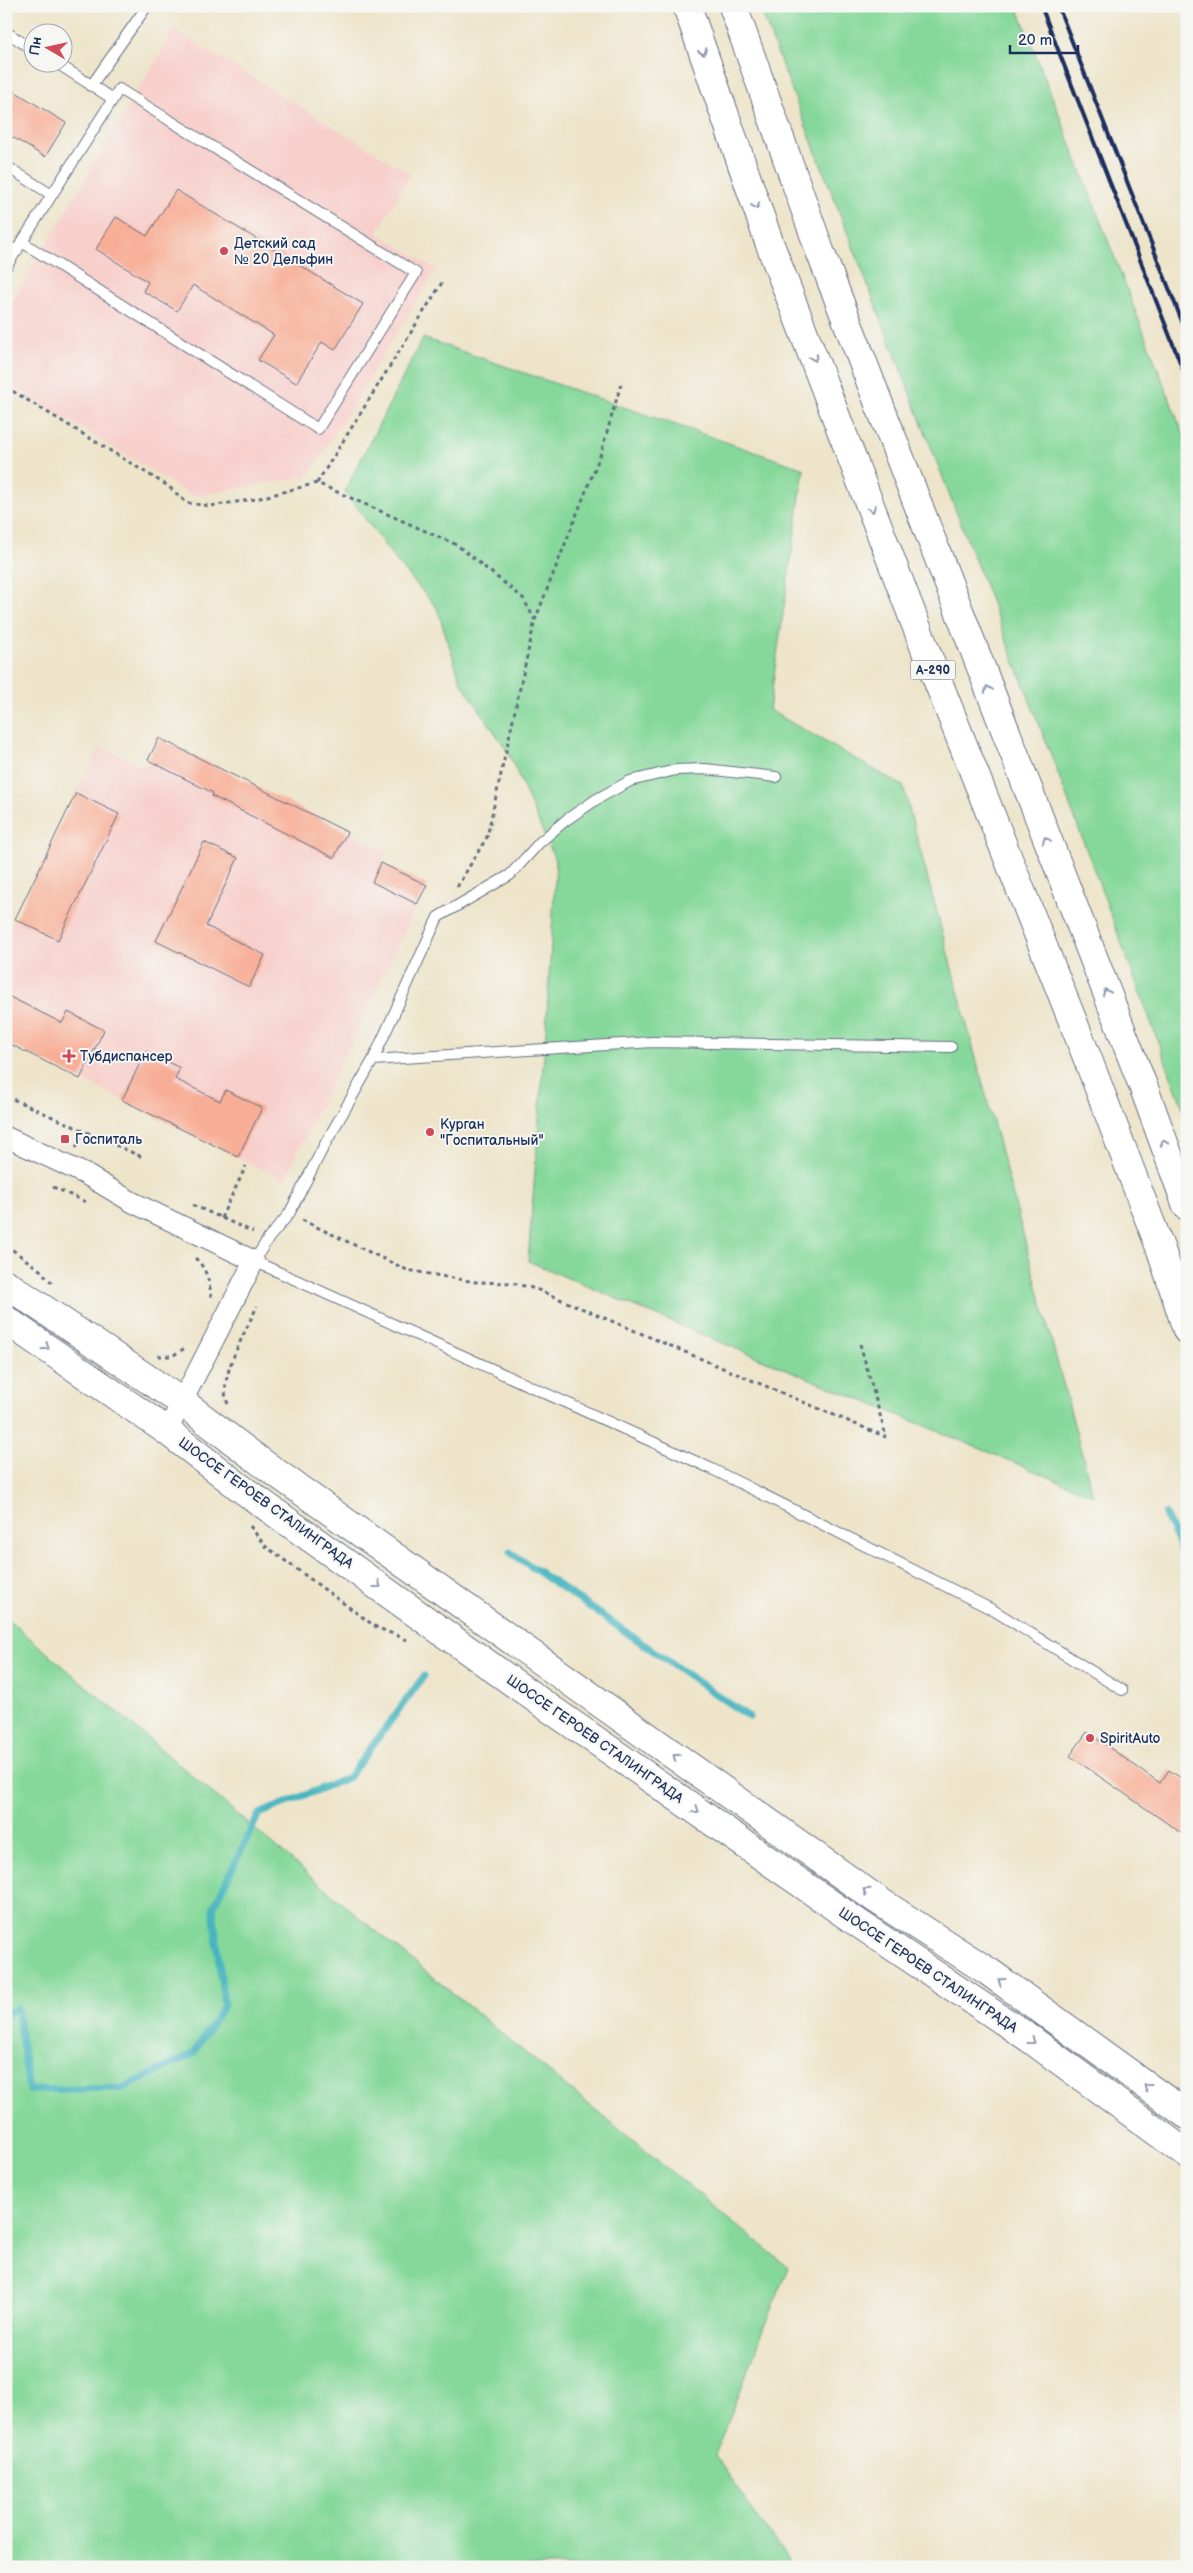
<svg xmlns="http://www.w3.org/2000/svg" width="1193" height="2573" viewBox="0 0 1193 2573" font-family="'Balsamiq Sans',sans-serif">
<rect width="100%" height="100%" fill="#f6f6f2"/>
<filter id="ink" filterUnits="userSpaceOnUse"><feTurbulence type="fractalNoise" baseFrequency=".02" numOctaves="2"/><feDisplacementMap in="SourceGraphic" scale="10" xChannelSelector="R" yChannelSelector="G"/><feConvolveMatrix kernelMatrix="1 2 1 2 8 2 1 2 1" color-interpolation-filters="sRGB"/></filter>
<filter id="wash" filterUnits="userSpaceOnUse"><feTurbulence type="fractalNoise" baseFrequency=".0096" numOctaves="4" result="noise"/><feDisplacementMap in="SourceGraphic" scale="20" xChannelSelector="R" yChannelSelector="G"/><feGaussianBlur stdDeviation="1.12" result="paint"/><feColorMatrix in="noise" values="0 0 0 0 0 0 0 0 0 0 0 0 0 0 0 0 0 1.4 0 .05"/><feComposite in="paint" operator="in"/></filter>
<g filter="url(#wash)">
<rect width="100%" height="100%" fill="#ede4c9"/>
<path fill="#f7d0cc" d="M174 30 411 174 377 233 436 269 309 476 193 496 6 382V312Z
M159 738 387 851 381 863 427 885 284 1180 6 1042V937L76 793 100 746 144 767Z"/>
<path fill="#85d89a" stroke="#50847c" d="M759 6H1017L1187 444V1119L1053 760Z
M423 338 804 469 769 710 903 786 1093 1495 686 1328 528 1261 546 1030 556 862 508 752 461 682 437 608 394 558 345 491Z
M6 1618 348 1908 788 2267 715 2456 793 2567H6Z"/>
<g fill="none" stroke-linecap="round" stroke-linejoin="round">
<path stroke="#46b5c0" stroke-width="7" d="M1165 1514 1187 1561
M510 1552 749 1717
M6 2014 17 2009 29 2090 123 2088 193 2054 224 2005 213 1908 259 1814 349 1777 424 1676"/>
</g>
<g id="blocks">
<path fill="#f8ae96" d="M6 86 66 123 45 157 6 133Z
M176 190 363 304 335 350 322 342 296 383 258 360 274 335 193 285 177 311 143 291 148 282 96 249 116 217 147 236Z
M159 738 347 832 334 858 212 796 213 793 148 760Z
M76 793 119 814 58 940 15 919Z
M204 842 238 858 206 926 265 955 249 987 156 941Z
M381 863 427 885 417 904 372 882Z
M6 995 62 1023 68 1012 104 1030 80 1079 6 1042Z
M146 1051 180 1068 175 1079 220 1101 226 1090 262 1108 238 1157 122 1100Z
M1087 1732 1160 1783 1169 1770 1187 1782V1837L1070 1756Z"/>
</g>
</g>
<g filter="url(#ink)">
<use href="#blocks" fill-opacity="0" stroke="#646e83" stroke-width="1"/>
<g fill="none" stroke-linecap="round" stroke-linejoin="round">
<g stroke="#646e83" stroke-width="12">
<path id="service" d="M6 32 32 49
M55 62 113 99
M91 86 147 6
M6 166 52 195
M6 245 17 251
M6 267 113 99 119 89 416 273 318 429 22 242
M776 777 705 769 676 770 630 781 597 799 566 820 540 842 510 875 438 917 373 1060 324 1146 289 1214 268 1239 254 1261 710 1468 993 1610 1122 1690
M373 1060 653 1042 951 1047"/>
</g>
<g stroke="#646e83" stroke-width="22">
<path id="minor" d="M6 1137 85 1174 132 1202 254 1261 167 1431"/>
</g>
<g stroke="#646e83" stroke-width="30">
<path id="secondary" d="M6 1284 182 1402 261 1462 741 1803 876 1899 989 1972 1187 2115
M6 1320 167 1431 242 1489 542 1703 855 1921 1029 2038 1187 2154"/>
</g>
<g stroke="#646e83" stroke-width="30">
<path id="trunk" d="M687 6 769 242 929 659 1087 1057 1161 1250 1187 1330
M733 6 821 254 1145 1091 1187 1206"/>
</g>
<path stroke="#646e83" stroke-width="3" stroke-dasharray="4 4" stroke-linecap="butt" d="M6 387 168 486 187 503 210 506 256 499 317 483 457 545 523 598 535 620
M317 483 443 281
M457 887 487 837 535 620 601 453 621 384
M6 1096 142 1157
M76 1148 83 1131
M53 1187 88 1203
M193 1205 253 1232
M221 1218 246 1166
M302 1220 407 1270 475 1282 513 1283 536 1289 886 1437
M6 1245 40 1270 52 1283
M195 1258C206 1267 210 1283 211 1297
M860 1344 886 1436
M158 1356H172L185 1348
M228 1404C216 1380 247 1330 257 1306
M250 1526 265 1546 376 1627 410 1641"/>
<use href="#service" stroke="#fff" stroke-width="10"/>
<use href="#minor" stroke="#fff" stroke-width="20"/>
<use href="#secondary" stroke="#fff" stroke-width="28"/>
<use href="#trunk" stroke="#fff" stroke-width="28"/>
<path stroke="#1b2f5e" stroke-width="4" d="M1041 6 1187 380
M1058 6 1187 334"/>
</g>
<defs><path id="oneway-chevron" d="M-2-3.5L2.5 0L-2 3.5" fill="none" stroke-width="1.6" stroke-linecap="round" stroke-linejoin="round" transform="scale(1.25)"/></defs>
<g stroke="#8d97ae">
<use href="#oneway-chevron" transform="translate(703 52) rotate(71)"/>
<use href="#oneway-chevron" transform="translate(756 206) rotate(71)"/>
<use href="#oneway-chevron" transform="translate(814 358) rotate(69)"/>
<use href="#oneway-chevron" transform="translate(872 509) rotate(69)"/>
<use href="#oneway-chevron" transform="translate(988 689) rotate(-111)"/>
<use href="#oneway-chevron" transform="translate(1046 840) rotate(-111)"/>
<use href="#oneway-chevron" transform="translate(1106 992) rotate(-112)"/>
<use href="#oneway-chevron" transform="translate(1164 1143) rotate(-110)"/>
<use href="#oneway-chevron" transform="translate(46 1347) rotate(35)"/>
<use href="#oneway-chevron" transform="translate(378 1585) rotate(36)"/>
<use href="#oneway-chevron" transform="translate(676 1757) rotate(-145)"/>
<use href="#oneway-chevron" transform="translate(696 1810) rotate(35)"/>
<use href="#oneway-chevron" transform="translate(866 1891) rotate(-145)"/>
<use href="#oneway-chevron" transform="translate(1001 1981) rotate(-144)"/>
<use href="#oneway-chevron" transform="translate(1032 2041) rotate(36)"/>
<use href="#oneway-chevron" transform="translate(1147 2087) rotate(-144)"/>
</g>
</g>
<g fill="#d1495b" stroke="#f6f6f2" stroke-width="2">
<circle cx="224" cy="251" r="5"/>
<path d="M66.5 1048.5h5v5h5v5h-5v5h-5v-5h-5v-5h5z"/>
<circle cx="430" cy="1132" r="5"/>
<rect x="60" y="1134" width="10" height="10" rx="2.5"/>
<circle cx="1090" cy="1738" r="5"/>
</g>
<g text-anchor="middle" dominant-baseline="central" stroke-width="4" stroke-linejoin="round" paint-order="stroke">
<rect fill="#f6f6f2" stroke="#5d6b8a" stroke-width="1" x="910.5" y="660.5" width="45" height="19" rx="4"/>
<g font-size="12" font-weight="bold" fill="#1b2f5e">
<text x="933" y="670">А-290</text>
</g>
<g font-size="14" fill="#1b2f5e" stroke="#f6f6f2" text-anchor="start">
<text x="234" y="243">Детский сад<tspan x="234" dy="16">№ 20 Дельфин</tspan></text>
<text x="80" y="1056">Тубдиспансер</text>
<text x="440" y="1124">Курган<tspan x="440" dy="16">"Госпитальный"</tspan></text>
<text x="75" y="1139">Госпиталь</text>
<text x="1100" y="1738">SpiritAuto</text>
</g>
<g font-size="14" fill="#1b2f5e" stroke="#f6f6f2">
<text transform="translate(266 1503) rotate(36)">ШОССЕ ГЕРОЕВ СТАЛИНГРАДА</text>
<text transform="translate(595 1739) rotate(35)">ШОССЕ ГЕРОЕВ СТАЛИНГРАДА</text>
<text transform="translate(928 1970) rotate(34)">ШОССЕ ГЕРОЕВ СТАЛИНГРАДА</text>
</g>
</g>
<rect width="1193" height="2573" fill="none" stroke="#f6f6f2" stroke-width="25"/>
<g transform="translate(48 48) rotate(279)"><circle r="24" fill="#f6f6f2" stroke="#9ea6b7"/>
<path d="M0-4L9 19L0 12L-9 19Z" fill="#d1495b"/>
<text y="-8" font-size="14" font-weight="bold" text-anchor="middle" fill="#1b2f5e">Пн</text>
</g>
<path d="M1010 45v8h68v-8" fill="none" stroke="#1b2f5e" stroke-width="2.5"/>
<text x="1018" y="45" font-size="15" fill="#1b2f5e" stroke="#f6f6f2" stroke-width="4" paint-order="stroke">20 m</text>
</svg>
